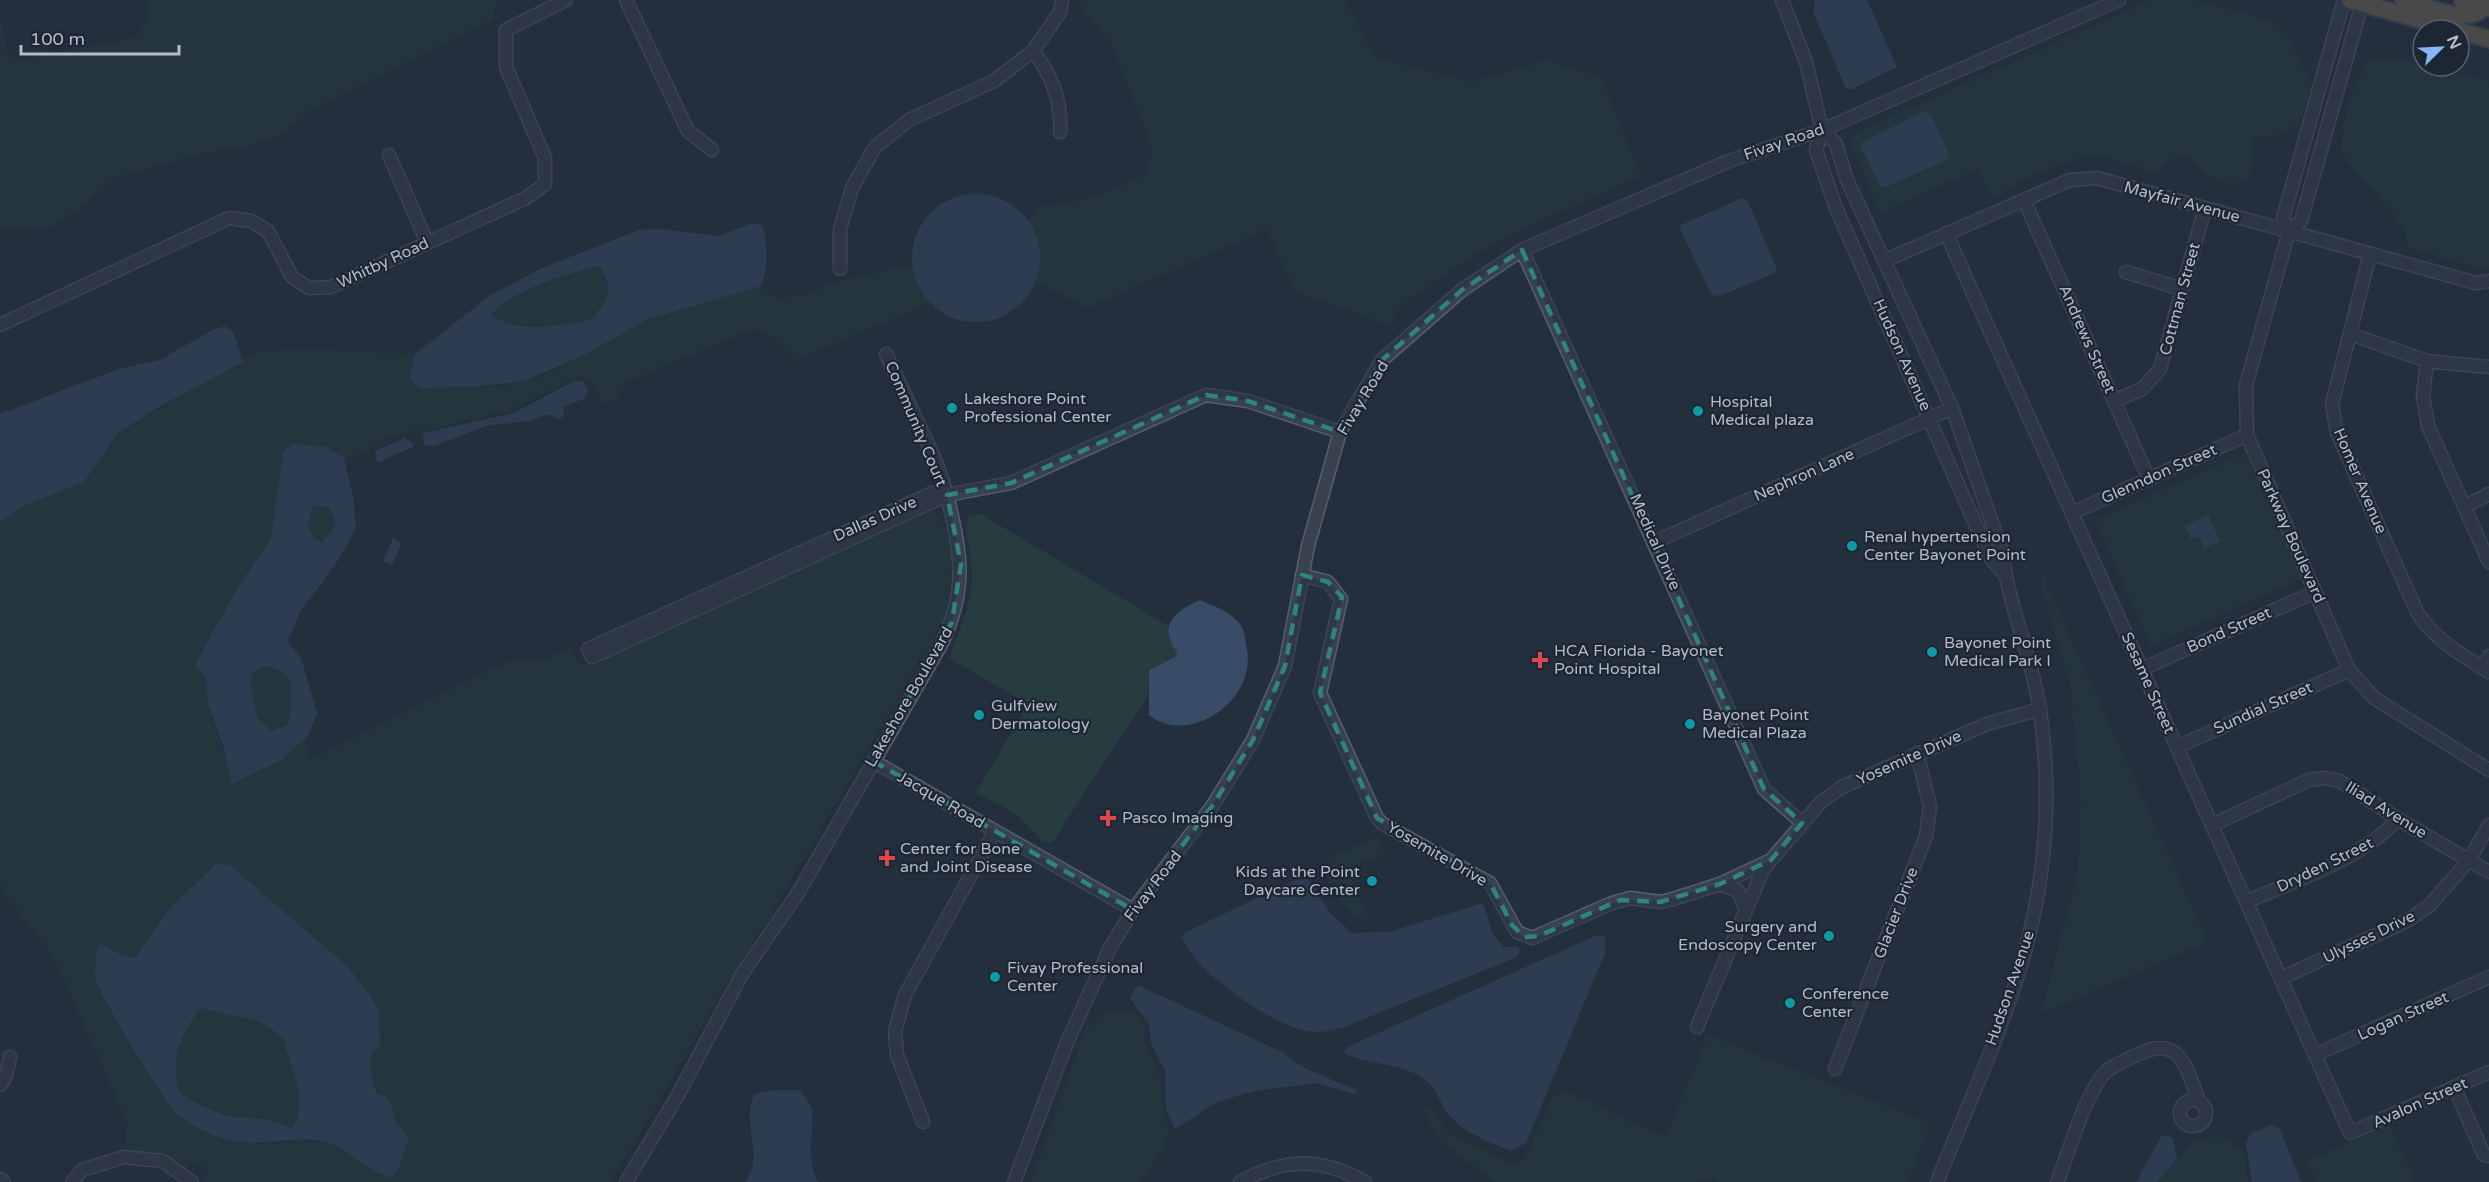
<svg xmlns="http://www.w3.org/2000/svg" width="2489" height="1182" viewBox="0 0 2489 1182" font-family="'Varela Round',sans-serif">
<rect width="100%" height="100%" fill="#242f3e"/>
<path fill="#263c3f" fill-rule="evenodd" d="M148 0H495L494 19 309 111 285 133 250 146 204 153 113 178 84 206 53 226 27 228 15 226 0 230V14L7 52 16 61 133 38 148 21Z
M1079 0H1344L1376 58 1471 82 1546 60 1601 77 1641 176 1531 225 1473 256 1401 305 1389 325 1295 292 1267 229 1087 308 1037 282C1042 258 1040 242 1029 220L1039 207C1081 204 1110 192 1147 173L1153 151 1136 105 1112 45 1083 9Z
M2150 0H2194L2272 21C2292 33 2302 66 2312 87L2299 123 2286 134 2255 138 2250 149 2254 160 2247 180C2217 192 2206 172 2187 154L2174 157 2155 173C2139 168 2122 161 2105 158 2065 153 2027 180 1992 197L1978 169 1880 213 1852 146 1855 133ZM1924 112 1933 118 1948 155 1947 160 1890 127Z
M2389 58 2489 81V268L2480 269 2407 247 2405 232 2393 214 2341 154C2343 118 2348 93 2368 62Z
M912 265 918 286 930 303 796 360 768 334 753 329 629 381 615 401 604 403 589 381 579 376 511 410 424 431C387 428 374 453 344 458L337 453H283L271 538 238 587 221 619 206 677 208 704 233 784 281 760 304 739 311 758 509 661 543 660 570 648 581 665 589 664 933 510C962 537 950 589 943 623L765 924C708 1007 665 1099 609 1182H204L209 1172 194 1161 187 1169 168 1158 126 1152 127 1122 54 957 4 894 0 884V522L26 505 84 482 117 434 257 351 318 350 415 354 409 379 420 388C454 387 492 390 525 381 569 369 607 339 647 319 683 302 724 299 761 286L777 298 803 295 841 280ZM216 864 230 865 346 965 370 1055 371 1074 377 1094 385 1096 391 1104 395 1121 409 1137 398 1170 381 1175 345 1149 325 1142 298 1140 259 1144 177 1115 100 943 122 955 135 958 169 909Z
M599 266C614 291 608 299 592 320 560 325 517 335 491 313 521 288 562 276 599 266Z
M2245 453 2301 579 2151 646 2095 520Z
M317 505 329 507 336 524 322 543 315 539 308 527 312 507Z
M979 513 1168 626V636L1177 652 1175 657 1149 670 1148 695 1052 843 1042 841 1012 811 976 793 1028 704 949 658C958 633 972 604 972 577 973 556 963 538 968 517Z
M2041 572 2208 942 2046 1012 2042 1010 2078 872 2081 795 2070 684 2041 585Z
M269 666 283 673 291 681V711L287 725 271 731 257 718 250 682 253 672 260 667Z
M1379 836 1386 853 1347 870 1368 919C1339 916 1332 884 1322 861Z
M200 1007 259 1021 283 1037C289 1063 310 1104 292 1128L267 1119 226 1116 190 1100 179 1091C171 1055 181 1037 200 1007Z
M1115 1009 1127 1010 1139 1017 1144 1025 1145 1045 1156 1064 1161 1081 1162 1105 1168 1127 1164 1147 1141 1182H1031L1085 1029 1098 1017Z
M1708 1035 1931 1124 1908 1182H1722L1712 1178 1695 1182H1495L1440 1141 1425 1115 1426 1108H1433L1447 1133 1511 1163 1525 1159 1553 1096 1565 1091 1666 1137Z
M2389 1124 2415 1182H2316L2308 1161Z
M2213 1136 2227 1138 2245 1154 2247 1182H2157L2195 1140Z"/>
<path fill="#394c67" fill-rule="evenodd" d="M1815 0H1867L1897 67 1852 89H1846L1813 11Z
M1924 111 1933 118 1949 155 1947 160 1886 187 1879 185 1862 148V142Z
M912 258a64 64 0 1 1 128 0a64 64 0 1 1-128 0Z
M1742 198 1748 202 1777 269 1775 273 1720 296 1712 295 1680 229 1681 225Z
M754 223 762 225C768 245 769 266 761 286L648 319 586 354 525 381 475 387 420 388 409 379 415 354 491 295 542 268 639 230 663 229 717 236ZM599 266C615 290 608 299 591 320 561 325 517 335 491 314 518 288 563 275 599 266Z
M225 326 234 333 243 362 159 407 117 434 84 482 26 505 0 522V414L119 369 160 360 212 330Z
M576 380 584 382 588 392 584 399 564 406 563 417 559 419 547 414 529 421 486 426 434 446 425 445 422 434 427 432 513 413Z
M405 438 415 446 377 463 375 451Z
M293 444 326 447 344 458 353 496 356 529 335 565 300 612 288 641 301 658 317 713 308 736 281 760 232 784 223 746 208 704 206 677 195 665 238 587 271 538 283 452ZM317 505 329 507 336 524 322 543 315 539 308 527 312 507ZM269 666 283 673 291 681V711L287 725 271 731 257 718 250 682 253 672 261 667Z
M2208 515 2220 541 2204 548 2199 536 2191 539 2184 526Z
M393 538 401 544 392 565 383 561Z
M1200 600C1214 606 1229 611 1239 623 1244 628 1245 638 1246 645 1260 698 1190 748 1149 715V670L1175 657 1177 652C1157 626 1175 611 1200 600Z
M216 864 230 865 346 965 364 987 379 1009 380 1046 371 1055V1074L377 1094 385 1096 391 1104 395 1121 409 1137 398 1170 390 1177C366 1171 351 1149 326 1142 288 1133 256 1152 214 1135 203 1131 188 1123 178 1115 167 1106 98 993 96 979 94 967 96 955 99 943L122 955 135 958 169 909ZM200 1008 259 1021 283 1037C289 1063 310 1104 292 1128L267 1119 226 1116 190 1100 179 1091C170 1055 181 1037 200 1008Z
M1305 879 1310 881 1330 913 1352 933 1389 932 1483 903 1493 934 1504 947H1518L1520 951 1517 956 1507 961 1342 1028C1333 1029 1323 1033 1314 1032 1279 1031 1192 970 1182 937L1184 933 1295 880Z
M1597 935 1605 937V953L1526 1143 1510 1151C1489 1141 1465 1134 1450 1116 1437 1101 1440 1089 1420 1076 1403 1065 1365 1063 1343 1053L1347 1047Z
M1140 986 1284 1053C1298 1069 1336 1080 1358 1091L1354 1094 1317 1083 1254 1091 1217 1102 1175 1129 1166 1109 1165 1071 1151 1044 1149 1023 1130 999 1135 988Z
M775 1090H799C803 1095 811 1103 812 1110 814 1135 805 1159 818 1182H745C766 1157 739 1118 755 1094Z
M2270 1125 2280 1129 2301 1182H2252L2246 1144 2250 1134Z
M2162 1135 2173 1138 2177 1159 2157 1182H2136Z"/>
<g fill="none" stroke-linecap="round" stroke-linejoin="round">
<g stroke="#565f6c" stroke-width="15">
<path id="minor" d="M626 0 688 131 712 150
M1782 0 1806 62 1822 130 1816 150 1836 208 1990 557 2004 574
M2344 0 2283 218 2289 231 2301 221 2362 3
M1033 51C1052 75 1062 102 1060 132
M1822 130 1836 144 1847 180 1952 408 2002 551C2008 605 2032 656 2040 710 2052 794 2046 880 2022 962 2000 1037 1966 1109 1937 1182
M389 155 427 242
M2024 200 2149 479
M2289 231 2246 385 2247 435 2349 670 2374 698 2489 770
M1946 233 2350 1133 2489 1072
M1522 250 1764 789 1802 823
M2370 254 2332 404 2337 433 2418 614C2437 641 2461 655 2489 672
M1884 261 2070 180 2097 178 2476 283 2489 281
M840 269V229L852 188 875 147 909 120 994 81 1033 51 1060 12 1062 0
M2126 272 2182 289
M0 325 229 218 251 221 268 231 292 277 309 288 331 287 526 198 545 184V158L506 67V30L566 0
M2350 334 2427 361 2489 367
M886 354 937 464 947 495
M2427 361 2423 396 2428 426 2489 562
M2114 401 2142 389 2160 369 2205 208
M932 493 947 495 592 657 588 649Z
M2464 507 2489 494
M2072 513 2247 435
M1655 542 1952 408
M1302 575 1328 582 1341 599 1320 693 1377 818 1383 824 1490 883 1517 932 1532 938 1612 903 1630 898 1660 902 1673 899 1720 884 1771 860 1821 802 1842 787 1987 724 2040 709
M2482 668 2489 656
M2142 669 2315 592
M2177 747 2349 670
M873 761 1133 910
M2212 825 2309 780 2325 778 2340 781 2398 819 2489 872
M1720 884 1738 891 1746 910
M2246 902C2298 879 2359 861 2398 819
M2281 978 2407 921 2429 906 2469 860 2489 825
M1697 1027 1762 872 1770 861
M2315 1055 2489 977
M1835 1069 1926 836 1930 806 1917 753
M0 1085 6 1076 10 1057
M2454 1087 2484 1155 2489 1156
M2180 1113a13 13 0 1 1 26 0a13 13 0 1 1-26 0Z
M923 1122 897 1055 895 1031 905 995 995 831
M0 1179 4 1182
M72 1182 82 1170 124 1157 163 1161 192 1182
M626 1182 678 1095 742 974 798 893 942 643C968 587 961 553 947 495L1011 483 1206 395 1248 401 1340 432
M1014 1182 1068 1040 1110 948 1133 910 1213 805 1253 740 1285 666 1308 546 1340 432 1382 360 1462 290 1522 250 1729 161 1822 130 2119 0
M1240 1182C1285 1158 1320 1157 1365 1182
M2057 1182C2068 1155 2087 1087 2108 1070 2118 1063 2130 1058 2141 1053 2182 1035 2187 1071 2199 1101"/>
</g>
<g stroke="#434c59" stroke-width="20">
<path id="highway" d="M2350 0 2457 30
M2403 0C2426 6 2467 27 2485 6
M2462 0 2489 8
M2459 31 2489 39"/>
</g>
<use href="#minor" stroke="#38414e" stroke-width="12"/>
<use href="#highway" stroke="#746855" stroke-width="16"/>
</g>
<path d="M0 0H2489V1182H0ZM1522 250 1764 789 1802 823 1771 860 1720 884 1660 902 1620 900 1539 936 1524 937 1512 925 1490 883 1377 818 1320 693 1342 597 1328 582 1302 575 1285 666 1253 740 1213 805 1133 910 873 761 952 622 961 564 947 495 1011 483 1206 395 1248 401 1340 432 1382 360 1462 290Z" fill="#242f3e" fill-opacity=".55" fill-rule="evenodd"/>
<path fill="none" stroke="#308480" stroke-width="4.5" stroke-dasharray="12 8" stroke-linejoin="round" d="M1522 250 1764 789 1802 823 1771 860 1720 884 1660 902 1620 900 1539 936 1524 937 1512 925 1490 883 1377 818 1320 693 1342 597 1328 582 1302 575 1285 666 1253 740 1213 805 1133 910 873 761 952 622 961 564 947 495 1011 483 1206 395 1248 401 1340 432 1382 360 1462 290Z"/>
<g fill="#0f9aa8" stroke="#1d2633" stroke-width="2">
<circle cx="952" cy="408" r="6"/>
<circle cx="1698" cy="411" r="6"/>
<circle cx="1852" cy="546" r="6"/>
<circle cx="1932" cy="652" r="6"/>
<circle cx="979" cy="715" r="6"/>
<circle cx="1690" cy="724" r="6"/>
<circle cx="1372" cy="881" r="6"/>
<circle cx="1829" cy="936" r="6"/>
<circle cx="995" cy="977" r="6"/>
<circle cx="1790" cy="1003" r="6"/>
</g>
<g fill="#e0444e" stroke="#1d2633" stroke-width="2">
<path d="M1537 651h6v6h6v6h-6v6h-6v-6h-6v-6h6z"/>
<path d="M1105 809h6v6h6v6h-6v6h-6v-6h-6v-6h6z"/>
<path d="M884 849h6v6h6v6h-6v6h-6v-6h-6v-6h6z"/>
</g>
<g text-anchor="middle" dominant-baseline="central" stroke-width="4.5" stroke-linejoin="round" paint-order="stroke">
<g font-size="16" fill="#b4bcc9" stroke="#1d2633">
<text transform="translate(1784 142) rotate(-19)">Fivay Road</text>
<text transform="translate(2182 202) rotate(15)">Mayfair Avenue</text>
<text transform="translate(383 263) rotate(-25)">Whitby Road</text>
<text transform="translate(2180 299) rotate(-75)">Cottman Street</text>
<text transform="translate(2087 339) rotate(66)">Andrews Street</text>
<text transform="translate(1902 355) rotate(66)">Hudson Avenue</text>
<text transform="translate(1363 398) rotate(-59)">Fivay Road</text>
<text transform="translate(916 424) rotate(67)">Community Court</text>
<text transform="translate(2159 474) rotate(-24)">Glenndon Street</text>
<text transform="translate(1804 475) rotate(-24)">Nephron Lane</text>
<text transform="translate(2360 481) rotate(67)">Homer Avenue</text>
<text transform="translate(875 519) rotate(-24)">Dallas Drive</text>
<text transform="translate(2291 536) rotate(66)">Parkway Boulevard</text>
<text transform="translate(1655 542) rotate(66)">Medical Drive</text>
<text transform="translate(2229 630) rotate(-24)">Bond Street</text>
<text transform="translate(2148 683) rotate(66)">Sesame Street</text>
<text transform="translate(909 697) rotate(-60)">Lakeshore Boulevard</text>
<text transform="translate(2263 708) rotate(-24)">Sundial Street</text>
<text transform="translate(1909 758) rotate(-24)">Yosemite Drive</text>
<text transform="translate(941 800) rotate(30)">Jacque Road</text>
<text transform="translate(2386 810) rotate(32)">Iliad Avenue</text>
<text transform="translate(1437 854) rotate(30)">Yosemite Drive</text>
<text transform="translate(2325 865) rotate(-26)">Dryden Street</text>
<text transform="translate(1153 886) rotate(-53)">Fivay Road</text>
<text transform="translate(1896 913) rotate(-69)">Glacier Drive</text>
<text transform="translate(2369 937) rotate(-26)">Ulysses Drive</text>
<text transform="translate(2010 988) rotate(-71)">Hudson Avenue</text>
<text transform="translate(2403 1016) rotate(-24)">Logan Street</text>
<text transform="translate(2420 1103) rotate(-24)">Avalon Street</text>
</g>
<g font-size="16" fill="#b4bcc9" stroke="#1d2633" text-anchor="start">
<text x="964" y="399">Lakeshore Point<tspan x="964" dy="18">Professional Center</tspan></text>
<text x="1710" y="402">Hospital<tspan x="1710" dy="18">Medical plaza</tspan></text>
<text x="1864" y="537">Renal hypertension<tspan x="1864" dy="18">Center Bayonet Point</tspan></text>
<text x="1944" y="643">Bayonet Point<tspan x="1944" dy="18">Medical Park I</tspan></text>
<text x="1554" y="651">HCA Florida - Bayonet<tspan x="1554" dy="18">Point Hospital</tspan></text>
<text x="991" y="706">Gulfview<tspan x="991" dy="18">Dermatology</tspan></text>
<text x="1702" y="715">Bayonet Point<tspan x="1702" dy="18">Medical Plaza</tspan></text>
<text x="1122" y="818">Pasco Imaging</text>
<text x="900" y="849">Center for Bone<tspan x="900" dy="18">and Joint Disease</tspan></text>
<text x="1360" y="872" text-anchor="end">Kids at the Point<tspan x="1360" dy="18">Daycare Center</tspan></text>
<text x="1817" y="927" text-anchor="end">Surgery and<tspan x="1817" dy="18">Endoscopy Center</tspan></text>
<text x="1007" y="968">Fivay Professional<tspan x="1007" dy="18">Center</tspan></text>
<text x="1802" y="994">Conference<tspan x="1802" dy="18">Center</tspan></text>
</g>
</g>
<g transform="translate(2441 48) rotate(66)"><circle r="28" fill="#1d2633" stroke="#59626f" stroke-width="1.5"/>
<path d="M0-4.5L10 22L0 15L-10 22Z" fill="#8ab4f8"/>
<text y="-9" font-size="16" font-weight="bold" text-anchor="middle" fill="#b4bcc9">N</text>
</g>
<path d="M21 45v9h158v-9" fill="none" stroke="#b4bcc9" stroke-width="3"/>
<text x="30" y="45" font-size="18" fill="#b4bcc9" stroke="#1d2633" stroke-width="4.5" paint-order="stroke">100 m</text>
</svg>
